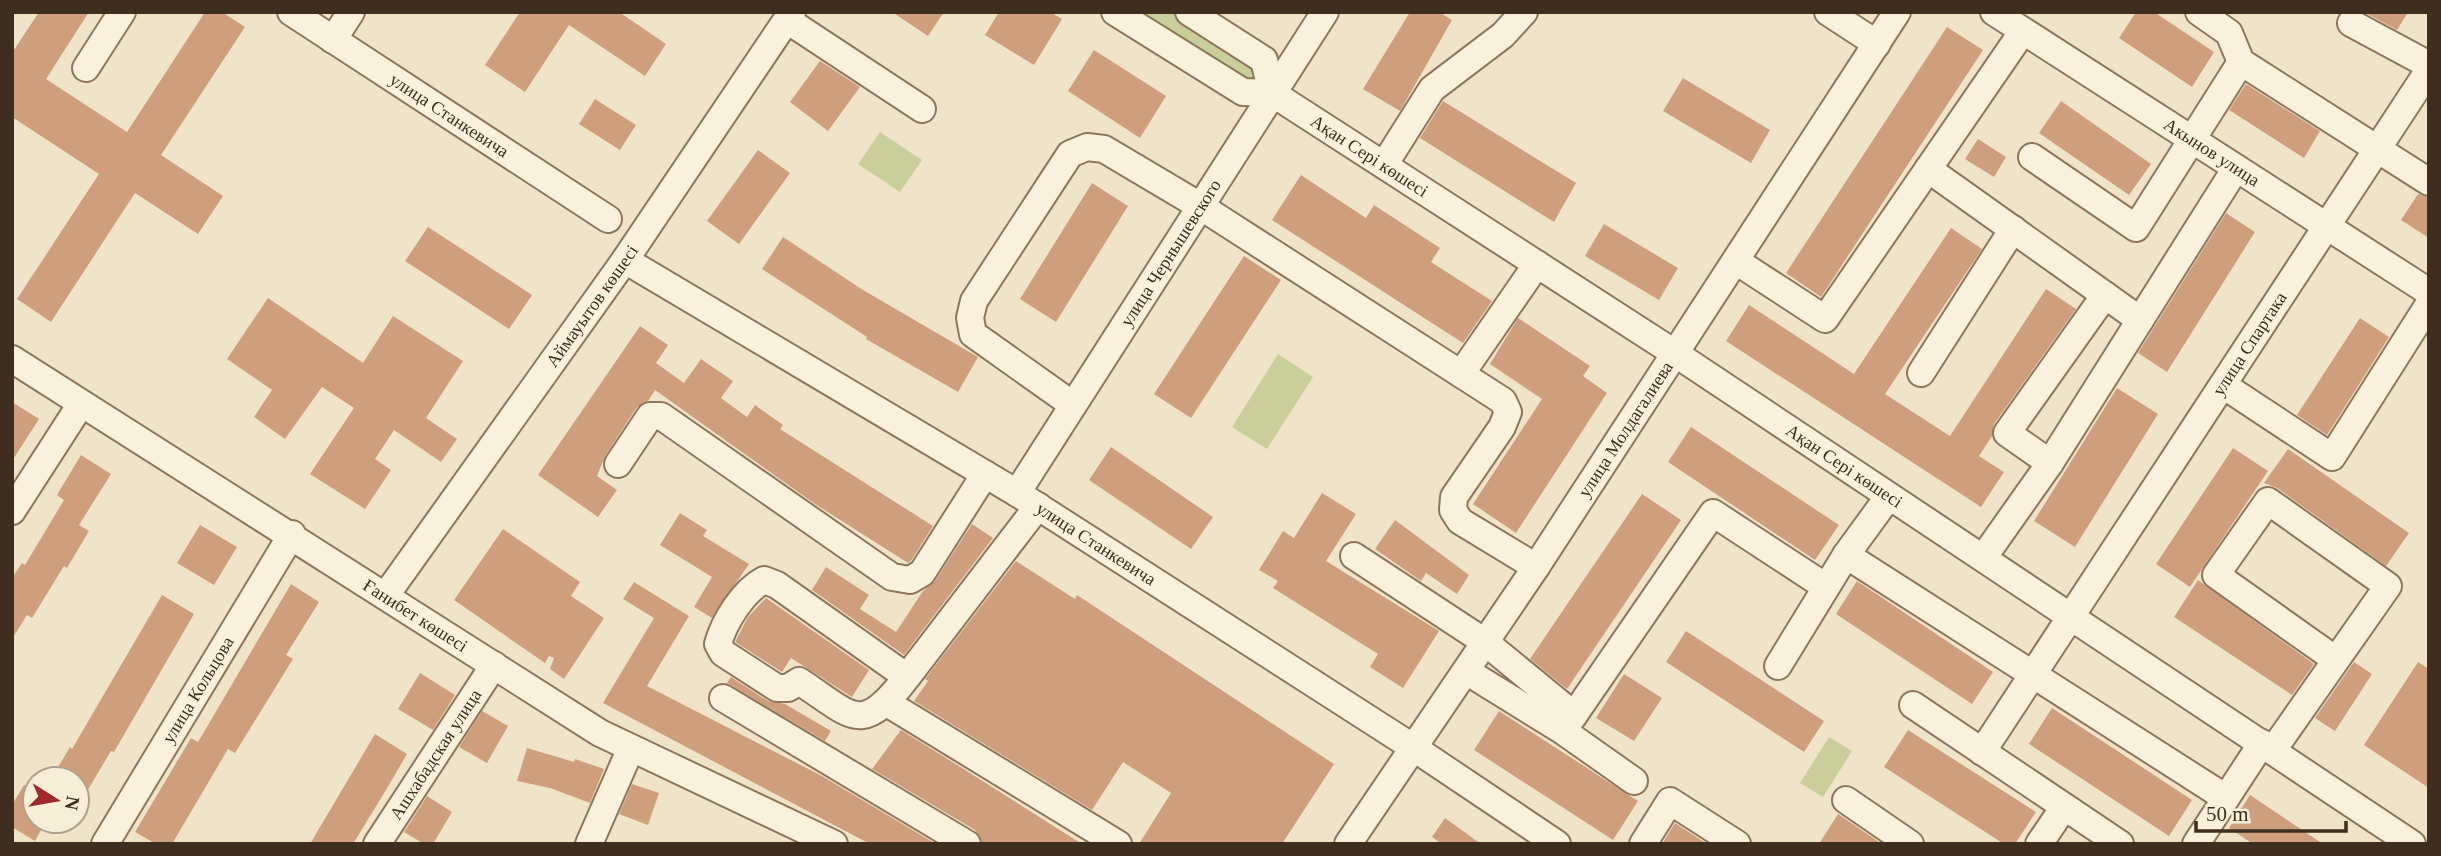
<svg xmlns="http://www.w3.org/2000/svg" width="2441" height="856" viewBox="0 0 2441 856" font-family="Georgia,serif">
<rect width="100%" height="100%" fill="#f0e4c8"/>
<path fill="#c9cf9b" d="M1130 12H1171L1253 65 1257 84 1242 82Z
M880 132 922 160 900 192 858 164Z
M1278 354 1313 377 1267 449 1232 427Z
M1829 737 1852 751 1823 797 1800 783Z"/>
<path fill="#cf9f7d" d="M39 12H89L46 79 127 132 205 12H222L245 27 161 155 223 196 198 234 135 193 51 322 17 299 99 174 12 117V53Z
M520 12H619L666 44 645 76 569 25 525 92 485 65Z
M892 12H944L928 36Z
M999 12H1050L1062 19 1034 65 985 35Z
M1410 12H1439L1452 20 1400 111 1363 89Z
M2136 12H2154L2214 52 2192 87 2119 38Z
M2364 12H2408L2397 30Z
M1947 27 1983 50 1821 297 1786 273Z
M1094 50 1166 96 1140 138 1068 91Z
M820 61 860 87 828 131 790 102Z
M1683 78 1770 130 1751 163 1663 111Z
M2246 84 2320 131 2304 158 2229 110Z
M595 99 636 125 620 150 579 124Z
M1443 101 1576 183 1554 222 1420 138Z
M2061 101 2151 164 2129 195 2039 133Z
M1978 139 2006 157 1994 177 1965 159Z
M758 150 790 173 739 244 707 221Z
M1301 175 1366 218 1374 205 1440 248 1431 262 1492 301 1463 343 1272 220Z
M1092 183 1128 206 1056 322 1020 299Z
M2418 194 2429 198V238L2401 220Z
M2226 213 2255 232 2167 372 2138 353Z
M1604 224 1678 268 1659 300 1585 256Z
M428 227 532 295 509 329 405 261Z
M1951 228 1982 249 1885 394 1950 436 2046 289 2076 309 1994 424 1992 436 1979 456 2004 472 1981 507 1726 341 1749 305 1854 374Z
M783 237 863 290 978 357 958 392 866 339 867 337 762 269Z
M1244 256 1281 280 1191 418 1154 394Z
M268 298 363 363 393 316 463 361 426 418 457 439 441 462 394 430 375 459 391 470 365 509 310 474 354 408 322 387 285 439 254 417 272 390 227 359Z
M1518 318 1590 366 1583 376 1607 393 1516 533 1473 504 1542 399 1490 364Z
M2360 318 2389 337 2327 435 2297 415Z
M640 326 668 345 656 363 684 383 701 359 733 381 721 398 747 417 755 405 783 425 780 429 933 526 911 561 908 563 815 504 655 390 648 401 637 407 605 456 597 476 617 490 598 517 538 475Z
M2117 388 2158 414 2075 547 2034 521Z
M12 402 39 419 12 461Z
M1691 427 1839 525 1815 560 1668 462Z
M1111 447 1213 517 1191 549 1089 480Z
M2233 448 2268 471 2190 587 2156 564Z
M2288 449 2409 533 2386 566 2277 488 2264 483Z
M81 455 111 474 79 525 89 531 67 568 64 566 32 618 27 615 12 639V578L22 563 25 565 64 500 57 495Z
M1322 493 1356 514 1326 561 1439 631 1403 688 1370 667 1378 654 1273 588 1278 581 1259 570 1283 531 1294 538Z
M1642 494 1681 520 1567 689 1530 659Z
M680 513 707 530 703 536 749 564 712 618 694 607 712 577 660 545Z
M1395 520 1469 575 1457 594 1426 573 1421 581 1375 549Z
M972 524 993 538 904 655 812 590 826 567 869 595 860 609 896 632 923 591 935 581Z
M200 525 237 547 214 585 177 563Z
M503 529 580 582 571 596 604 618 564 679 550 669 554 658 549 656 545 663 454 600Z
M1016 561 1075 599 1077 595 1334 764 1282 844H1139L1171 793 1123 762 1092 810 914 701 928 681 925 679Z
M2198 580 2314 664 2292 695 2174 617Z
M1857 581 1993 672 1972 704 1836 614Z
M634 582 689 616 647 686 822 776 936 844H870L603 703 654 618 623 599Z
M291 584 319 602 286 655 293 659 235 753 228 749 172 844H156L135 832 191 738 198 742Z
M162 595 194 614 114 752 111 751 77 808V779H51L70 747 72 749Z
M766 598 869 670 852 697 791 658 782 672 735 642 748 617Z
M1686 631 1824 721 1804 752 1666 662Z
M2354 662 2372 674 2335 731 2315 718Z
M2418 662 2429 669V788L2364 745Z
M420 673 455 695 433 730 398 709Z
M1624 674 1662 698 1634 741 1596 718Z
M731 677 768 701 785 704 831 731 825 741 727 683Z
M2052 708 2192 800 2169 836 2029 744Z
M482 711 508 726 487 763 459 747Z
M1499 711 1638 801 1613 840 1474 750Z
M901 730 959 766 1082 844H983L975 830 872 769Z
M1908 730 2036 812 2015 844H2004L1884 767Z
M375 734 407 754 386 790 353 844H310Z
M527 748 574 762 575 759 604 769 590 803 550 788 517 781Z
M632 784 659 793 648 825 619 814Z
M24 785 35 792V821H46L35 841 12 827V805Z
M2250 795 2323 844H2253L2229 828Z
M427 796 452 812 433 844H424L404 832Z
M1838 814 1882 844H1819Z
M1445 818 1481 844H1442L1432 837Z
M1675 823 1707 844H1662Z"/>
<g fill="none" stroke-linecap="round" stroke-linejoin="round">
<g stroke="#8d765c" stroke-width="30">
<g id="minor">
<path id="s1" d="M291 12 608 219"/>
<path id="s2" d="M1115 12 1243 92 1272 93 1676 354 2412 844"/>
<path d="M1189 12 1264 60 1272 93"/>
<path d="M1828 12 1877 44"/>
<path id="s3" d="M1994 12 2429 292"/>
<path d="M2199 12 2229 33 2241 62 2429 182"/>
<path d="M787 20 922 109"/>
<path d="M2351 23 2429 65"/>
<path d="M333 40 351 12"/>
<path d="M86 68 122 12"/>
<path d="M2032 157 2136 228 2241 62"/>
<path d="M1384 165 1432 89 1503 35 1524 12"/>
<path d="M1928 169 2140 320"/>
<path id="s4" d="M625 260 1017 493 1414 748 1557 844"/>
<path d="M1736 261 1825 319 2023 31"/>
<path id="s5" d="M12 359 600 733 834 844"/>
<path d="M1921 373 2013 229"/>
<path d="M1461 374 1503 401 1508 412 1502 427 1454 497 1453 510 1460 521 1536 567"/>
<path d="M2223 385 2332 457 2429 304"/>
<path d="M1073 405 973 334 970 318 974 301 1070 154 1087 147 1104 149 1200 206 1461 374 1537 264"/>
<path d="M2050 463 2007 433 2105 295"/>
<path d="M618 464 650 416H661L892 577 910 580 922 573 985 474"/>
<path id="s6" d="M1017 493 1325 12"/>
<path d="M12 511 81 404"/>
<path d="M1846 555 2226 798"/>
<path d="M1354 556 1485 642 1574 715"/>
<path d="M1983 558 2050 463 2236 168"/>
<path id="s7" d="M386 595 625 260 792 12"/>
<path d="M1778 666 1846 555 1889 496"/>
<path d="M1466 671 1563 731 1634 781"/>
<path d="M907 677 777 585 764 580C743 591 724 622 718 644L723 653 777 688H788L799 681C854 717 861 737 907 677L1038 506"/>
<path d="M723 698 967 844"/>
<path d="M887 703 1118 844"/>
<path d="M1913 705 2120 844"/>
<path d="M1563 731 1713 513 1826 587"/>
<path d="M2273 750 2388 586 2268 501 2216 575 2336 660"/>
<path id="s8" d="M1982 752 2429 70"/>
<path d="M1846 800 1910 844"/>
<path id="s9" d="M105 844 292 534"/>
<path id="s10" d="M377 844 494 665"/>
<path d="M589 844 631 748"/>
<path id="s11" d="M1348 844 1536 567 1897 12"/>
<path d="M1643 844 1670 801 1737 844"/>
<path d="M2039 844 2064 807"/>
<path d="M2196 844 2262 743"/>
</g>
</g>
<use href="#minor" stroke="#faf1dc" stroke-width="26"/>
</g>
<g text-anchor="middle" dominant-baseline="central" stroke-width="5" stroke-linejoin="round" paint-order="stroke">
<g font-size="18" fill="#3d2e20" stroke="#f7eed8">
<text stroke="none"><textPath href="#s1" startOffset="189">улица Станкевича</textPath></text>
<text stroke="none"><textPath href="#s3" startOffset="259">Акынов улица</textPath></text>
<text stroke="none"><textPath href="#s2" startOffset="296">Ақан Сері көшесі</textPath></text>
<text stroke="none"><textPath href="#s6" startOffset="285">улица Чернышевского</textPath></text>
<text stroke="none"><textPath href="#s7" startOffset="355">Аймауытов көшесі</textPath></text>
<text stroke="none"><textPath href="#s8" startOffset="488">улица Спартака</textPath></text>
<text stroke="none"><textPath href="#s11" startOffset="499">улица Молдагалиева</textPath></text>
<text stroke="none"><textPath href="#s2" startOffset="863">Ақан Сері көшесі</textPath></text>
<text stroke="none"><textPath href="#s4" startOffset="550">улица Станкевича</textPath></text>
<text stroke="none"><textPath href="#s5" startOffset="478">Ғанибет көшесі</textPath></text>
<text stroke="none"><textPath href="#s9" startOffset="180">улица Кольцова</textPath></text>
<text stroke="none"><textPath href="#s10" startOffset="107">Ашхабадская улица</textPath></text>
</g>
</g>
<rect width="2441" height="856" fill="none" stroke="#3d2e20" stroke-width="28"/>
<g transform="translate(56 800) rotate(101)"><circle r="33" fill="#f7eed8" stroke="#ada18e" stroke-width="2"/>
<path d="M0-5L12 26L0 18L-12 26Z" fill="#9e2a2b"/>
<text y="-10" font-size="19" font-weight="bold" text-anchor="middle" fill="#3d2e20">N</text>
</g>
<path d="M2196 821v10h150v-10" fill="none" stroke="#3d2e20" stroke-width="3.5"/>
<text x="2206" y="821" font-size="21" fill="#3d2e20" stroke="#f7eed8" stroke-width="5" paint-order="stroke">50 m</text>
</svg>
